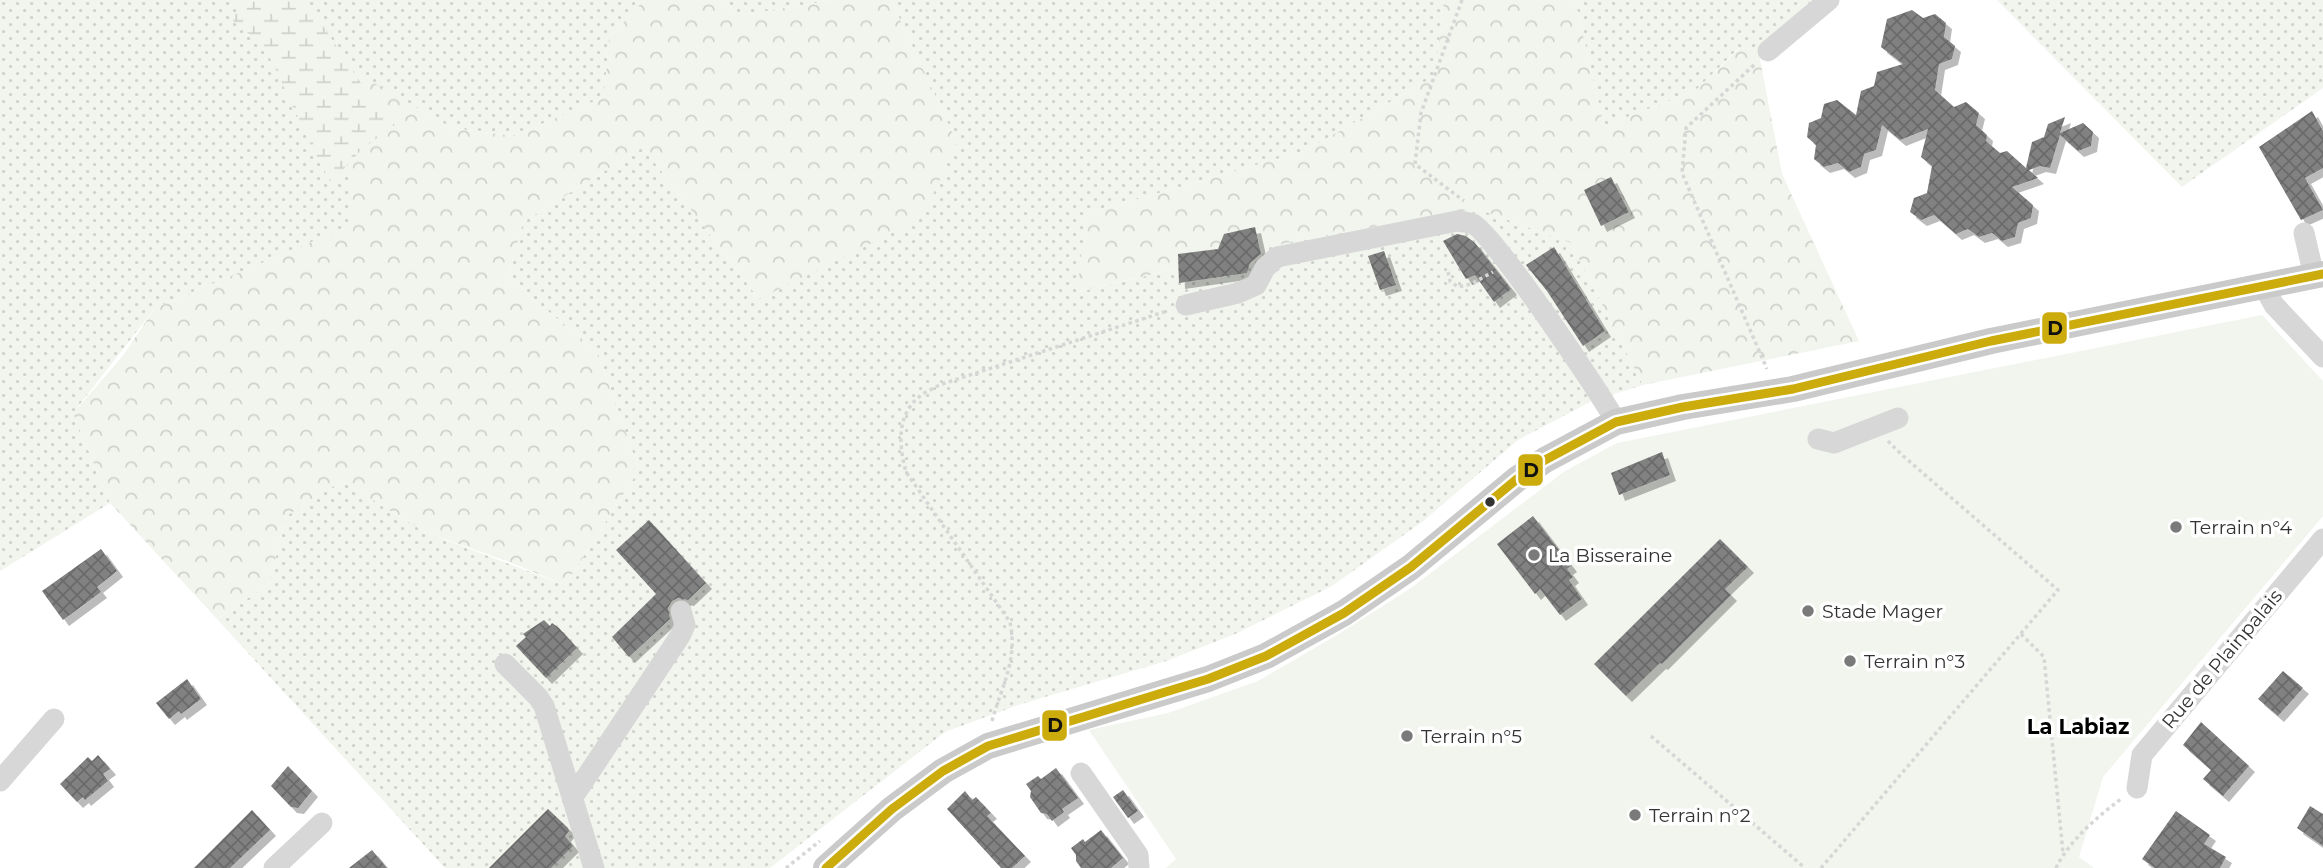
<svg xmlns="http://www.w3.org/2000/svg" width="2323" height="868" viewBox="0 0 2323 868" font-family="Montserrat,sans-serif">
<defs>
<pattern id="green-dots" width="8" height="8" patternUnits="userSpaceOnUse" patternTransform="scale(1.75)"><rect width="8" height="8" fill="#f1f5ed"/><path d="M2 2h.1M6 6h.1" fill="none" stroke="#cfd2cc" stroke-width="1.8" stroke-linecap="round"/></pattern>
<pattern id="forest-crowns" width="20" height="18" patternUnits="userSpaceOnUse" patternTransform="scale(1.75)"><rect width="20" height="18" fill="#f1f5ed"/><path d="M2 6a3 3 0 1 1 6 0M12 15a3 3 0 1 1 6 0" fill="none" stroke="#cfd2cc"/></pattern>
<pattern id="wetland-marsh" width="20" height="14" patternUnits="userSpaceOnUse" patternTransform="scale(1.75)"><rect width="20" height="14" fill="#f1f5ed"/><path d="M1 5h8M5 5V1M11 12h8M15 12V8" fill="none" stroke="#cfd2cc"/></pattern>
<pattern id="building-cross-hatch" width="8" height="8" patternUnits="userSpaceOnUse" patternTransform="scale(1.75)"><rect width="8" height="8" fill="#818181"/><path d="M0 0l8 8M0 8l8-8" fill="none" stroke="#6a6a6a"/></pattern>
<filter id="shadow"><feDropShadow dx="6" dy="6" stdDeviation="0" flood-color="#0004"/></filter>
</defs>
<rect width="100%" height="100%" fill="#fff"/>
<path fill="url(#green-dots)" d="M0 0H644L609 38 604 97 514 136 452 128 341 65 353 225 155 308 73 413 110 503 0 571Z
M721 0H834L742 15Z
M891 0H1444L1435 76 1305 151 1086 214 1078 292 1299 240 1478 209 1571 243 1643 385 1592 401 1518 440 1422 522 1332 586 1235 634 1166 661 1018 705 945 732 770 868H445L217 619 269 584 286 516 342 481 425 532 565 585 639 470 597 351 508 279 523 222 643 147 759 299 957 143Z
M1575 0H1816L1758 49 1739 48 1695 91 1604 126Z
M1997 0H2323V88L2182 187Z"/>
<path fill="url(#forest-crowns)" d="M644 0H721L742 15 834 0H891L957 143 922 218 759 299 643 147 523 222 508 279 597 351 639 470 565 585 509 562 425 532 342 481 286 516 269 584 217 619 110 503 73 413 122 357 155 308 352 225 341 64 452 128 514 136 604 97 609 38Z
M1444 0H1575L1604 126 1695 91 1740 48 1758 49 1782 174 1859 341 1643 385 1571 243 1478 209 1299 240 1077 292 1086 214 1305 151 1435 76Z"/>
<path fill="url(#wetland-marsh)" d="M241 0H309L310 6 368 94 396 124 361 150 331 183 310 143 271 60 254 38 233 21Z"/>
<path fill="#f1f5ed" d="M2262 315 2323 381V516L2103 777 2079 857 2094 868H1166L1176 859 1089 730 1168 713 1258 681 1337 635 1411 588 1565 471 1617 443Z"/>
<path fill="url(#building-cross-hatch)" filter="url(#shadow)" d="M1912 10 1923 18 1935 14 1946 23 1944 37 1955 46 1952 59 1939 64 1935 90 1954 107 1966 102 1979 113 1976 125 1987 135 1986 141 2000 153 2007 151 2026 168 2032 142 2044 137 2048 124 2065 117 2060 133 2083 123 2093 132 2091 146 2078 151 2060 135 2050 168 2040 166 2029 170 2038 178 2012 187 2033 205 2031 218 2018 223 2015 237 2002 241 1992 233 1979 237 1968 229 1956 234 1934 215 1921 220 1910 212 1914 198 1927 193 1932 166 1921 157 1928 129 1900 140 1882 125 1876 150 1864 154 1861 167 1849 172 1838 163 1824 167 1814 159 1816 145 1807 137 1809 123 1821 118 1824 104 1837 100 1856 115 1861 91 1874 86 1877 72 1903 64 1881 47 1887 19Z
M2312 111 2323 131V168L2305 178 2323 210 2301 220 2259 147Z
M1611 177 1629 212 1601 226 1584 190Z
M1255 227 1261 254 1250 263 1247 273 1179 283 1178 254 1218 249 1224 234Z
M1457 234 1466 236 1475 243 1511 289 1494 302 1475 275 1466 279 1443 241Z
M1554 247 1605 331 1583 346 1547 291 1526 265Z
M1384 251 1396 285 1380 290 1368 256Z
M1662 452 1670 475 1619 495 1611 473Z
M1533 516 1571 566 1567 569 1573 577 1569 580 1582 599 1560 615 1540 589 1535 594 1497 544Z
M649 520 706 583 688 600 678 598 672 601 668 608 670 619 629 657 612 637 656 594 616 550Z
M1720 539 1748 567 1725 589 1731 595 1662 664 1660 663 1626 696 1594 664Z
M101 549 117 571 97 587 101 592 63 620 42 591Z
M544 620 550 626 552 623 559 628 577 648 546 678 516 646 526 637 523 634Z
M2283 671 2303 688 2278 716 2258 699Z
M187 679 201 699 181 714 179 711 169 719 156 703Z
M2201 722 2249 766 2223 796 2203 779 2211 770 2183 745Z
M98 755 110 769 103 774 108 781 85 800 83 797 77 802 60 784 88 757 92 761Z
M288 766 312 791 298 808 291 807 271 786Z
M1056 768 1078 798 1062 809 1064 812 1052 821 1047 814 1041 813 1030 797 1031 791 1026 784 1038 776 1041 779Z
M1123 790 1138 811 1128 818 1113 797Z
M965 791 972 800 976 797 991 813 987 816 1025 856 1012 868H1001L947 809Z
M2310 806 2323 814V846L2297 828Z
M548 809 568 828 569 831 565 836 573 846 551 868H489Z
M252 810 270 830 230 868H194Z
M2176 811 2210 835 2204 844 2226 857 2220 868H2155L2142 859Z
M1101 830 1123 858 1111 868H1081L1076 861V855L1071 848 1083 839 1085 842Z
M372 850 387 868H349Z"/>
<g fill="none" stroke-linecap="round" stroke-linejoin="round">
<path stroke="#d6d6d6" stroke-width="3.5" stroke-dasharray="3.5 3.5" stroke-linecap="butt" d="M1462 0 1421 113 1415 164 1464 201
M1754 65 1686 128 1682 173 1767 369
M1448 272 1450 281 1458 287 1471 284 1493 272
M2021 634 2044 657 2063 853
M992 721C1002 685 1018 660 1010 622L906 472C899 446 896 416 919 397 924 392 933 389 939 385L1167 311
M1651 736 1805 868
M786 868 820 841
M1821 868 2058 590 1902 455 1888 441
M2056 868C2069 841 2097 817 2121 799"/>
<path stroke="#d7d7d7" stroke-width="21" d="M1768 51 1829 0
M2304 233 2314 276
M2264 287 2274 305 2323 357
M1186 305 1238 293 1256 285 1265 268 1277 257 1457 221C1461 222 1468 222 1473 224 1492 232 1602 395 1616 422
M1818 439 1834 443 1898 418
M505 664 538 697 544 706 594 868
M1081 773 1138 855 1139 868
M0 781 54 719
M2137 788 2142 755 2323 539
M573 797 680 636 685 625 681 611
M274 868 322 823"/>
<path stroke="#cacaca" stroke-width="26" d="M826 868 892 809 943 771 988 746 1208 679 1266 656 1344 613 1411 567 1517 479 1545 460 1616 422 1683 407 1793 389 1991 341 2323 274"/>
<g stroke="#fff" stroke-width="14">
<path id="bus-1" d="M826 868 892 809 943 771 988 746 1208 679 1266 656 1344 613 1411 567 1517 479 1545 460 1616 422 1683 407 1793 389 1991 341 2323 274"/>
</g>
<use href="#bus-1" stroke="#ccab0d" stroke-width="9"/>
</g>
<circle fill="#333" stroke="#fff" stroke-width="2.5" cx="1490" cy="502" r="6"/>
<g fill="#7a7a7a" stroke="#fff" stroke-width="2.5">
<circle cx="2176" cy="527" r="7"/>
<circle cx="1534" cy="555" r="7"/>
<circle cx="1808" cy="611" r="7"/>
<circle cx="1850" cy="661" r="7"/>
<circle cx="1407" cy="736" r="7"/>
<circle cx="1635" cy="815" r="7"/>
</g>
<g text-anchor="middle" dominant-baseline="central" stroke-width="7" stroke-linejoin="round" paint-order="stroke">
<g font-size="19" fill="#333" stroke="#fff" text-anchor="start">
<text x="2190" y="527">Terrain n°4</text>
<text x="1548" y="555">La Bisseraine</text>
<text x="1822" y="611">Stade Mager</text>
<text x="1864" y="661">Terrain n°3</text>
<text x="1421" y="736">Terrain n°5</text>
<text x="1649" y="815">Terrain n°2</text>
</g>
<g font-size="19" fill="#333" stroke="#fff">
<text transform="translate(2222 659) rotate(-50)">Rue de Plainpalais</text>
</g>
<g font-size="21" font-weight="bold" fill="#000" stroke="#fff">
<text x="2078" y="726">La Labiaz</text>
</g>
</g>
<g stroke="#fff" stroke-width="2.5">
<rect x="2041" y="311" width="27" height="34" rx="7" fill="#ccab0d"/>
<rect x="1517" y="453" width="27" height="34" rx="7" fill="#ccab0d"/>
<rect x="1041" y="709" width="27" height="33" rx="7" fill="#ccab0d"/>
</g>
<g font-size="19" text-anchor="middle" font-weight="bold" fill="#111">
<text x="2055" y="335">D</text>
<text x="1531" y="477">D</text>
<text x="1055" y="732">D</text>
</g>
</svg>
